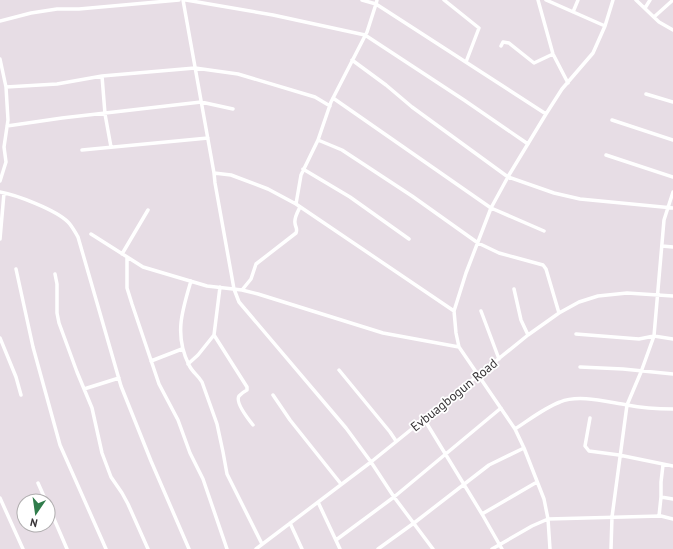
<svg xmlns="http://www.w3.org/2000/svg" width="673" height="549" viewBox="0 0 673 549" font-family="'PT Sans',sans-serif">
<rect width="100%" height="100%" fill="#e7dde5"/>
<g fill="none" stroke-linecap="round" stroke-linejoin="round">
<path stroke="#fff" stroke-width="3.5" d="M183 0 214 173
M186 0 273 15 365 35 464 100 528 144
M362 0 376 4 377 0
M444 0 479 28 466 62
M538 0 553 54 568 83
M546 0 605 26
M636 0 659 22 673 30
M645 8 650 0
M573 12 578 0
M654 17 673 0
M0 21 31 13 57 9H79L179 0
M501 46 503 42 509 43 534 63 553 54
M0 59 6 87 8 120 4 147 6 162 0 181
M352 60 386 85 412 107 508 177 554 193 580 199 673 208
M102 76 105 114 111 147
M6 87 57 84 102 76 195 68 238 74 315 97 330 106
M646 94 673 102
M333 98 491 208 544 231
M612 120 673 140
M7 126 62 118 201 102 233 109
M318 140 342 150 412 196 478 243 499 253 543 265 546 269 559 313
M82 150 208 138
M606 155 673 177
M303 169 350 197 409 239
M0 192C17 195 56 210 68 222 72 226 75 232 78 237L121 386 151 461 189 549
M296 204 301 175 318 140 331 102 367 32 376 4 546 114
M91 234 143 267 207 286 242 290 258 294 383 333 459 347
M0 239 4 193
M662 246 673 247
M122 254 148 210
M127 257V288L132 304 159 384 178 420 190 453 203 479 227 549
M16 269 33 347 60 445 106 549
M55 274 57 284V313L59 323 77 372 92 408 102 453 111 477 122 493 128 504 148 549
M191 281C182 311 174 335 189 365 192 372 198 375 202 382L217 424 223 452 227 474 262 544
M220 287 214 335 247 387V390C245 391 241 394 239 396 235 402 249 420 253 425
M514 289 521 320 528 335
M242 290 251 279 256 264 296 233C298 228 295 227 295 223 294 218 298 211 300 207
M481 311 499 359
M576 334 639 339 654 336 673 339
M0 338 16 377 21 395
M151 361 182 349
M188 364 198 355 214 335
M580 367 623 369 673 374
M339 370 390 432 396 441
M84 389 119 378
M273 395 290 420 341 484
M590 418 585 446 589 451 619 455 673 466
M424 419 482 514 502 549
M515 429C529 420 544 408 560 402 579 394 607 402 627 405 642 408 658 409 673 409
M663 465 661 482V497L673 499
M38 483 46 501
M0 498 23 549
M318 502 340 549
M48 505 67 549
M482 514 537 482
M659 516 661 497
M290 523 302 549
M336 540 394 497 501 408
M256 549 371 462 528 335 559 313 579 302 598 296 627 293 673 296
M378 549 414 523 489 465 524 448
M433 549 394 497 371 462 346 428 239 302 234 289 215 183 214 173 231 175 268 189 296 204 454 311
M492 549 532 526 548 519 661 516 673 519
M550 549 548 519 544 499 524 448 515 429 459 347 456 333 454 311 466 273 491 208 509 175 546 114 562 89 593 53 605 26 613 0
M611 549 612 517 627 405 641 372 654 336 664 220 673 192"/>
</g>
<g text-anchor="middle" dominant-baseline="central" stroke-width="3.5" stroke-linejoin="round" paint-order="stroke">
<g font-size="13" fill="#363235" stroke="#fff">
<text transform="translate(454 395) rotate(-39)">Evbuagbogun Road</text>
</g>
</g>
<g transform="translate(36 513) rotate(193)"><circle r="19" fill="#ffffff" stroke="#afadae"/>
<path d="M0-3L7 15L0 10L-7 15Z" fill="#307c4b"/>
<text y="-6" font-size="11" font-weight="bold" text-anchor="middle" fill="#363235">N</text>
</g>
</svg>
